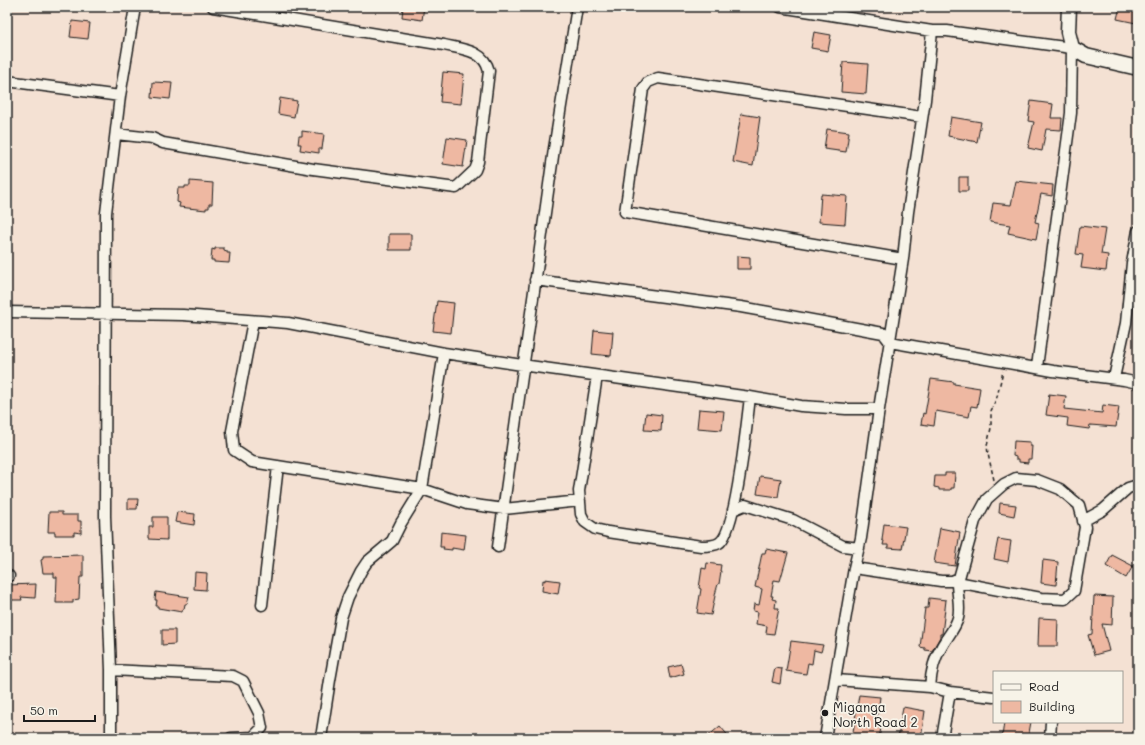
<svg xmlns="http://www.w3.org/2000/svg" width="1145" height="745" viewBox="0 0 1145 745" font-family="Mali,sans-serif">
<rect width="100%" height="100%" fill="#f4e1d3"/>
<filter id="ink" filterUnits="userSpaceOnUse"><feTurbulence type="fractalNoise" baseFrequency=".025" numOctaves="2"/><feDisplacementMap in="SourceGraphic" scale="8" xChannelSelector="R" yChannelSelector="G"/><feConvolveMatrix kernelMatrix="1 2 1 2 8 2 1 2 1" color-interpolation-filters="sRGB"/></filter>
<g filter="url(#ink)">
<path fill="#eeb8a2" stroke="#1c1c1c" d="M403 7H424L422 20 402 17Z
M1120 7H1138L1136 23 1117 19Z
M72 21 90 23 88 39 70 37Z
M814 32 831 35 828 51 811 48Z
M843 62 868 64 866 94 841 92Z
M443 72 464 74 461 104 440 102Z
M153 82 172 83 170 99 152 97Z
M280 98 297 101 294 117 278 114Z
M1031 101 1053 104 1051 118H1062L1061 130 1046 129 1042 151 1028 148 1034 122 1028 121Z
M741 114 760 117 753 166 733 162Z
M951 117 981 122 977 142 948 136Z
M827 129 849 132 846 152 824 149Z
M302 131 324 134 322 149H319V153L300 150 301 144H298L299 136H302Z
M447 137 467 140 463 167 443 164Z
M959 177H968V191H959Z
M190 181 213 183 212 204H209V208H206V210L179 207 180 203 177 202 178 188H185V186H190Z
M1016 181 1053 185 1052 196 1041 194 1035 222 1039 223 1036 239 1008 233 1010 225 990 222 993 203 1011 205Z
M821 194 847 196 845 224 819 222Z
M1080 226 1105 229 1101 254 1108 255 1106 271 1081 268 1083 255 1076 254Z
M389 234H411V250H389Z
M215 248H224V250L227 251V253H230L229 263 214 262V260H211L212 249 215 250Z
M737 256 750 257V269H737Z
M437 301 454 303 451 333 433 331Z
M594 330 613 332 611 356 592 354Z
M931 379 954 382V384L980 388 977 407 971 406 969 417 936 411 934 426 921 424 923 413 925 414Z
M1049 394 1066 396 1064 409 1102 413 1103 405 1119 407 1116 427 1090 425 1089 429 1067 426 1068 418 1046 415Z
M699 409 724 411 722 430 697 428Z
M646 413 662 415 661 431 644 430Z
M1014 441 1030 442V446H1032L1031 459H1028V463L1019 462V459H1016V457L1013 456Z
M945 473H955L954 488H951V490H939V488L934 487 935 476H945Z
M760 476 781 479 778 497 757 494Z
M128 499H138L137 509H128Z
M1000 503 1016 505 1014 516 999 513Z
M49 512H62V515H78V521H81V533L74 532V535H55V532H48Z
M177 512 195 514 194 525 175 522Z
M153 517H167V540L149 539V527H153Z
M884 524 906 527 902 549 888 548V545H883L884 541 882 540Z
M940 528 960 532 955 566 934 563Z
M441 532 466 535 464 550 452 548V550L443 549 444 547H440Z
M998 539 1011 541 1008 562 994 559Z
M766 549 788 553 780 581 774 580 771 596H773L772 599 776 600 775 608H779L774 634 766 633 767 626 756 624 758 612 753 611 754 604 759 605 762 589 755 587 762 553H765Z
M83 555V577H80L79 599 73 600V603H56L57 577H54V573H43L41 560 43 559V556Z
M1112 555 1133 566 1126 578 1106 566Z
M1043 560 1058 562 1056 585 1041 583Z
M707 563 721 565 720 571H721L719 584H718L716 591 711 615 697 613 701 589 699 588 702 568 706 569Z
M195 572 207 573 206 590 194 589Z
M545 579 560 581 558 594 542 591 543 580 545 581Z
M36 584 35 598 21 597 22 600H7V585Z
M156 592 189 597 187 604H185L184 609H183L182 612 158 608V606H156L157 600H155Z
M1094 596 1113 597 1112 625 1102 624 1109 651 1094 655 1088 635 1092 634Z
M929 598 946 600 942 634H940V637L932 651 925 650V648L920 647 925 608H928Z
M1039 618 1058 619 1057 646H1038Z
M162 630H175V644L162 645Z
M791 641 823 645 821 652 814 650 812 664 808 663 806 674 786 671Z
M681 664 684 674 670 678 668 667Z
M775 668 782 669 780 684 772 682Z
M859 695 880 697 876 727 881 728 879 738H852Z
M903 707 925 711 921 738H898Z
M1004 722H1031L1028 738H1009L1002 737Z
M720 726 730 738H706Z"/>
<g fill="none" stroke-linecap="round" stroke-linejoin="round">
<g stroke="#1c1c1c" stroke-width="13">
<path id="street" d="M780 7 932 31H947L1072 48 1071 113 1037 367
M7 81 120 96
M116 134 152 138 163 143 313 169 456 188 475 170 478 162 489 71C484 50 462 49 444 45L213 7
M903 259 625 212 643 89 648 82 658 78 922 117
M535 280 741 307 883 333 890 342 1053 371 1124 380 1138 383
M7 312 183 315 288 323 444 353 422 489 401 523 392 541 367 562 361 571 348 597 341 618 330 680 321 738
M253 321 232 431 234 450 252 462 422 489 467 504 504 509 580 501
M444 353 522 365 750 397 801 406 846 409H879
M597 376 579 491 581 514 585 522 595 529 608 532 701 546C707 546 714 546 719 543 736 533 747 421 750 397
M1114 378 1126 323 1132 263 1138 231
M733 510 745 505 793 520 843 546 859 548
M1083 521 1103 510 1128 488 1138 485
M498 547 554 149 577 7
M854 568 941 581H952L959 578 975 521 987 499 1004 484 1016 478 1037 480 1060 489 1079 505 1085 527 1074 591 1065 599 1041 598 952 581
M7 576H9
M262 605 278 466
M111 670 233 676 243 681 259 713 262 728 253 737 231 738
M836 680 930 687C931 673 933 660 941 648 946 638 955 629 958 618 961 607 957 594 957 583
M930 687 950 692 994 697
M111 738V670L105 516 106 213 120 96 135 7
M825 738 854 568 861 538 879 409 903 259 908 212 925 100 932 31
M942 738 950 692
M1050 738 1051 722"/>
</g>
<g stroke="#1c1c1c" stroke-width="17">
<path id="secondary" d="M1069 7 1068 32 1072 48 1086 56 1138 68"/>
</g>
<path stroke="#1c1c1c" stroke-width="1.5" stroke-dasharray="4 3" stroke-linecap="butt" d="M994 480 988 454 987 446 991 428V411L997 397 1003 371"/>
<use href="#street" stroke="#f7f3e8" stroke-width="10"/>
<use href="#secondary" stroke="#f7f3e8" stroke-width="14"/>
</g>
</g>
<circle fill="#1c1c1c" stroke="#f7f3e8" stroke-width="1.5" cx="825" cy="713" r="4"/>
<g text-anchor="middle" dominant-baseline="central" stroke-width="3.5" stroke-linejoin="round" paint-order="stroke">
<g font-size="13" fill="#1c1c1c" stroke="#f7f3e8" text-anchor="start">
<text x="833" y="706">Miganga<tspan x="833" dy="15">North Road 2</tspan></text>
</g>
</g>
<rect width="1145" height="745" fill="none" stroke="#f7f3e8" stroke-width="24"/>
<rect x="12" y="12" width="1121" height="721" fill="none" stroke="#1c1c1c" stroke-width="1.5" filter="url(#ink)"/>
<rect x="993" y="671" width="130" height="52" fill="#f7f3e8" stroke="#9f9d96"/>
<rect x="1001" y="684" width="20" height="6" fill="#f7f3e8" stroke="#9f9d96"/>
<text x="1029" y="691" font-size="12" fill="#1c1c1c">Road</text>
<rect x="1001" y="701" width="20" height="12" fill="#eeb8a2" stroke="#9f9d96"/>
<text x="1029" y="711" font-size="12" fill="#1c1c1c">Building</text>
<path d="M24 715v6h71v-6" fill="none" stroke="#1c1c1c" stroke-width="2"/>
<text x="30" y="715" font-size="12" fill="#1c1c1c" stroke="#f7f3e8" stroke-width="3" paint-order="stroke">50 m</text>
</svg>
